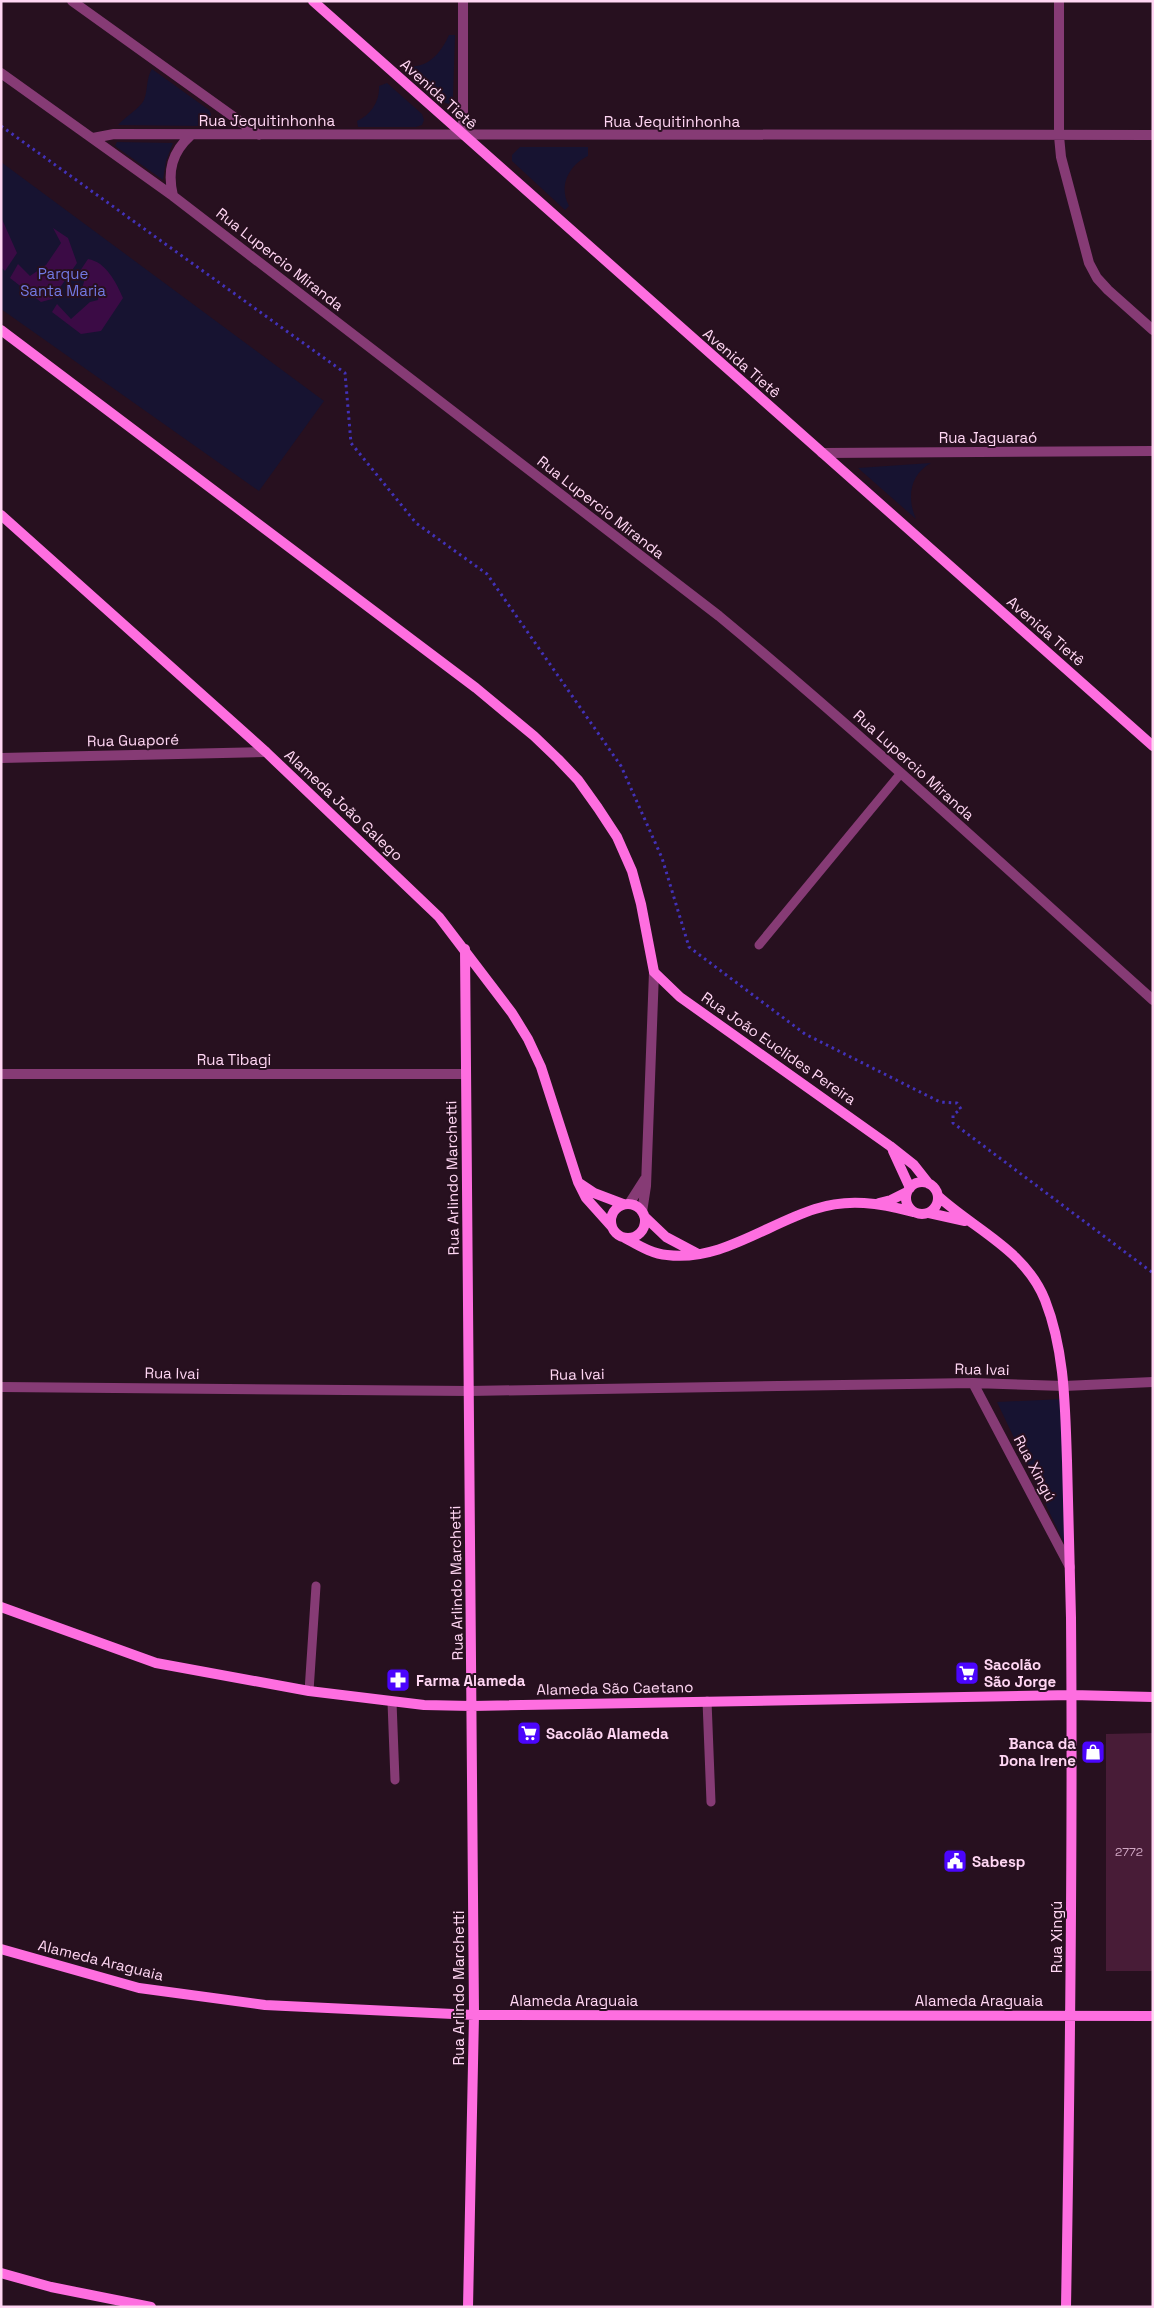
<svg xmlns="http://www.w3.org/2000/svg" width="1154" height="2308" viewBox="0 0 1154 2308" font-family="'Space Grotesk',sans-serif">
<rect width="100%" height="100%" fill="#27101f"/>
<path fill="#171331" d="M449 35H455L453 97 449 104 440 101 406 70 410 66C429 68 442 51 449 35Z
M152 69 209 110 211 114 209 122 201 126 118 125C125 117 141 107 144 100 148 90 146 78 152 69Z
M387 83 422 114 424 120 422 125 416 127H358L357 121C371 115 380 101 379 86Z
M117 142 173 143 166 161 163 180 115 146Z
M520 147H588V156C569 165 558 186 569 206L565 210 512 161V155Z
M1 162 324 401 259 491 1 309Z
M931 463C909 475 907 499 916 519L858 468Z
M1063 1399 1065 1545 997 1402Z"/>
<path fill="#3b0b45" d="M1 217 17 253 5 271 1 267Z
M53 228 68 238 77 263 52 299 41 302 10 278 18 264 30 276 46 265 61 243Z
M88 259C106 262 116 282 123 298L101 331 81 334 52 312 57 304 71 319 90 302 98 300 99 292 82 289 85 278 74 280Z"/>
<path fill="#481c37" d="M1153 1733V1971H1106V1734Z"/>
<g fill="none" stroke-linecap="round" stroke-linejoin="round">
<path stroke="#4231b8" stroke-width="3" stroke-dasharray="2.5 4" stroke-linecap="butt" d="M1 126 345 373 351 443 416 523 487 574 621 766 662 858 689 947 805 1034 940 1102 957 1103 961 1109 953 1115V1123L1153 1273"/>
<path stroke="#863b75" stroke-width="9" d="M759 945 901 773
M309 1691 316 1586
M707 1701 711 1802
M392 1702 395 1780"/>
<path stroke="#863b75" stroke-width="10" d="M72 1 259 135
M1059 1V136L1061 157 1089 263 1097 278 1108 290 1153 330
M1 73 173 196 719 616C867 739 1009 871 1153 1000
M463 135V1
M93 138 114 134 1153 135
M173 196C167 171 172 152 191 135
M822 453 1153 451
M1 758 266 752
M1 1074H466
M629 1204 645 1179
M642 1212 646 1186 654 972
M973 1383 1070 1567
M1 1387 469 1391 973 1383 1064 1386 1153 1382"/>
<path stroke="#fe6ee0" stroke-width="10" d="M313 1 1153 746
M1 330 476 688 534 736 558 759 578 780 598 808 617 837 632 871 641 904 654 972 680 997 890 1146 914 1165 929 1184
M1 515 266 752 439 917 512 1013 528 1039 541 1067 578 1182 586 1198 612 1227
M465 949 474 2015 468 2307
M893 1151 910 1188
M906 1198a16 16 0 1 1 32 0a16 16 0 1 1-32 0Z
M579 1183 594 1193 623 1204
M938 1196C975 1230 1025 1250 1045 1300 1065 1351 1065 1406 1067 1461 1068 1513 1070 1566 1071 1618 1073 1848 1070 2077 1066 2307
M879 1203 891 1200 907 1192
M611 1221a17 17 0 1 1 34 0a17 17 0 1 1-34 0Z
M929 1213 965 1221
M645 1217 666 1237 698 1254
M625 1238C638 1245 652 1254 667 1255 720 1262 767 1224 815 1209 848 1198 880 1203 913 1212
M1 1607 156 1663 309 1691 424 1705 472 1706 1072 1695 1153 1697
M1 1949 139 1988 265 2005 474 2015 1153 2016
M1 2273 51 2287 151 2307"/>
</g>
<defs>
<g id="supermarket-square" transform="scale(1.25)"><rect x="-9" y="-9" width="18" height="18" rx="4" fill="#4b05fd" stroke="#27101f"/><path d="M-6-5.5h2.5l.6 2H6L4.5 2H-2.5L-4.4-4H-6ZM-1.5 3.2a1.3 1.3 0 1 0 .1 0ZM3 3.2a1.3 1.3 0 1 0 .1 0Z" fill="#fff"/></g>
<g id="pharmacy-square" transform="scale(1.25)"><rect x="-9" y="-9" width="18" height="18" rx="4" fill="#4b05fd" stroke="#27101f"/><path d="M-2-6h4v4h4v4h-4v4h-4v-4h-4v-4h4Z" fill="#fff"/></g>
<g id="shop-square" transform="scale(1.25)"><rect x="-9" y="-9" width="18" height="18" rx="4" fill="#4b05fd" stroke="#27101f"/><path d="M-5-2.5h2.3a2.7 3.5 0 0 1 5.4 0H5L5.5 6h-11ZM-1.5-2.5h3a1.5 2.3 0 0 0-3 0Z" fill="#fff"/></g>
<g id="civic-square" transform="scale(1.25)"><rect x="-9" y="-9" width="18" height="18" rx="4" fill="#4b05fd" stroke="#27101f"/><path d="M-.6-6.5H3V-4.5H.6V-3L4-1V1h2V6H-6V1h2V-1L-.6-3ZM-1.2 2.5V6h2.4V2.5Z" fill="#fff"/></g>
</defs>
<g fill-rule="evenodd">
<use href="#supermarket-square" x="967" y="1673"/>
<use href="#pharmacy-square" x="398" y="1680"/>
<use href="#supermarket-square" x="529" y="1733"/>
<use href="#shop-square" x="1093" y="1752"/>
<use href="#civic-square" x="955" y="1861"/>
</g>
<g text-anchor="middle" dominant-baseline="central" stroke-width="4" stroke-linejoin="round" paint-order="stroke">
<g font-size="12" fill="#d1a8c4">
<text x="1129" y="1852">2772</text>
</g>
<g font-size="15" fill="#ffd6f3" stroke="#27101f">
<text transform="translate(439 94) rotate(42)">Avenida Tietê</text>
<text x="267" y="120">Rua Jequitinhonha</text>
<text x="672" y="121">Rua Jequitinhonha</text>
<text transform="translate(280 259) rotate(38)">Rua Lupercio Miranda</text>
<text transform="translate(742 363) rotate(41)">Avenida Tietê</text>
<text x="988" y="437">Rua Jaguaraó</text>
<text transform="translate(601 507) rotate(38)">Rua Lupercio Miranda</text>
<text transform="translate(1046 631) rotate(41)">Avenida Tietê</text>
<text transform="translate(133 740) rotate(-1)">Rua Guaporé</text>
<text transform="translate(914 765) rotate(42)">Rua Lupercio Miranda</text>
<text transform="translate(344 805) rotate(43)">Alameda João Galego</text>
<text transform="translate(779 1048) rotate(35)">Rua João Euclides Pereira</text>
<text x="234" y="1059">Rua Tibagi</text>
<text transform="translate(452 1178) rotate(-91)">Rua Arlindo Marchetti</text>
<text transform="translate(982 1369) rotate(1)">Rua Ivai</text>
<text transform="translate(172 1373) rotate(1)">Rua Ivai</text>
<text transform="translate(577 1374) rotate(-1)">Rua Ivai</text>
<text transform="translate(1035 1468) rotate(62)">Rua Xingú</text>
<text transform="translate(456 1583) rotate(-91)">Rua Arlindo Marchetti</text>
<text transform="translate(615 1688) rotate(-1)">Alameda São Caetano</text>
<text transform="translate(1056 1937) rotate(-90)">Rua Xingú</text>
<text transform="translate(101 1960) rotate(14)">Alameda Araguaia</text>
<text transform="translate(458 1988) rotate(-90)">Rua Arlindo Marchetti</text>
<text x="574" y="2000">Alameda Araguaia</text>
<text x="979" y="2000">Alameda Araguaia</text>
</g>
<g font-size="15" fill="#7279e2" stroke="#27101f">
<text x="63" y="273">Parque<tspan x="63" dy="17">Santa Maria</tspan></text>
</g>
<g font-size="15" font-weight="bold" fill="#ffd6f3" stroke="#27101f" text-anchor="start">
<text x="984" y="1664">Sacolão<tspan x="984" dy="17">São Jorge</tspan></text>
<text x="416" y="1680">Farma Alameda</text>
<text x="546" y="1733">Sacolão Alameda</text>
<text x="1076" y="1743" text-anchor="end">Banca da<tspan x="1076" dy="17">Dona Irene</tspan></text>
<text x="972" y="1861">Sabesp</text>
</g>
</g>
<rect width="1154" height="2308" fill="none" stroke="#ffd6f3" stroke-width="5"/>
</svg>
